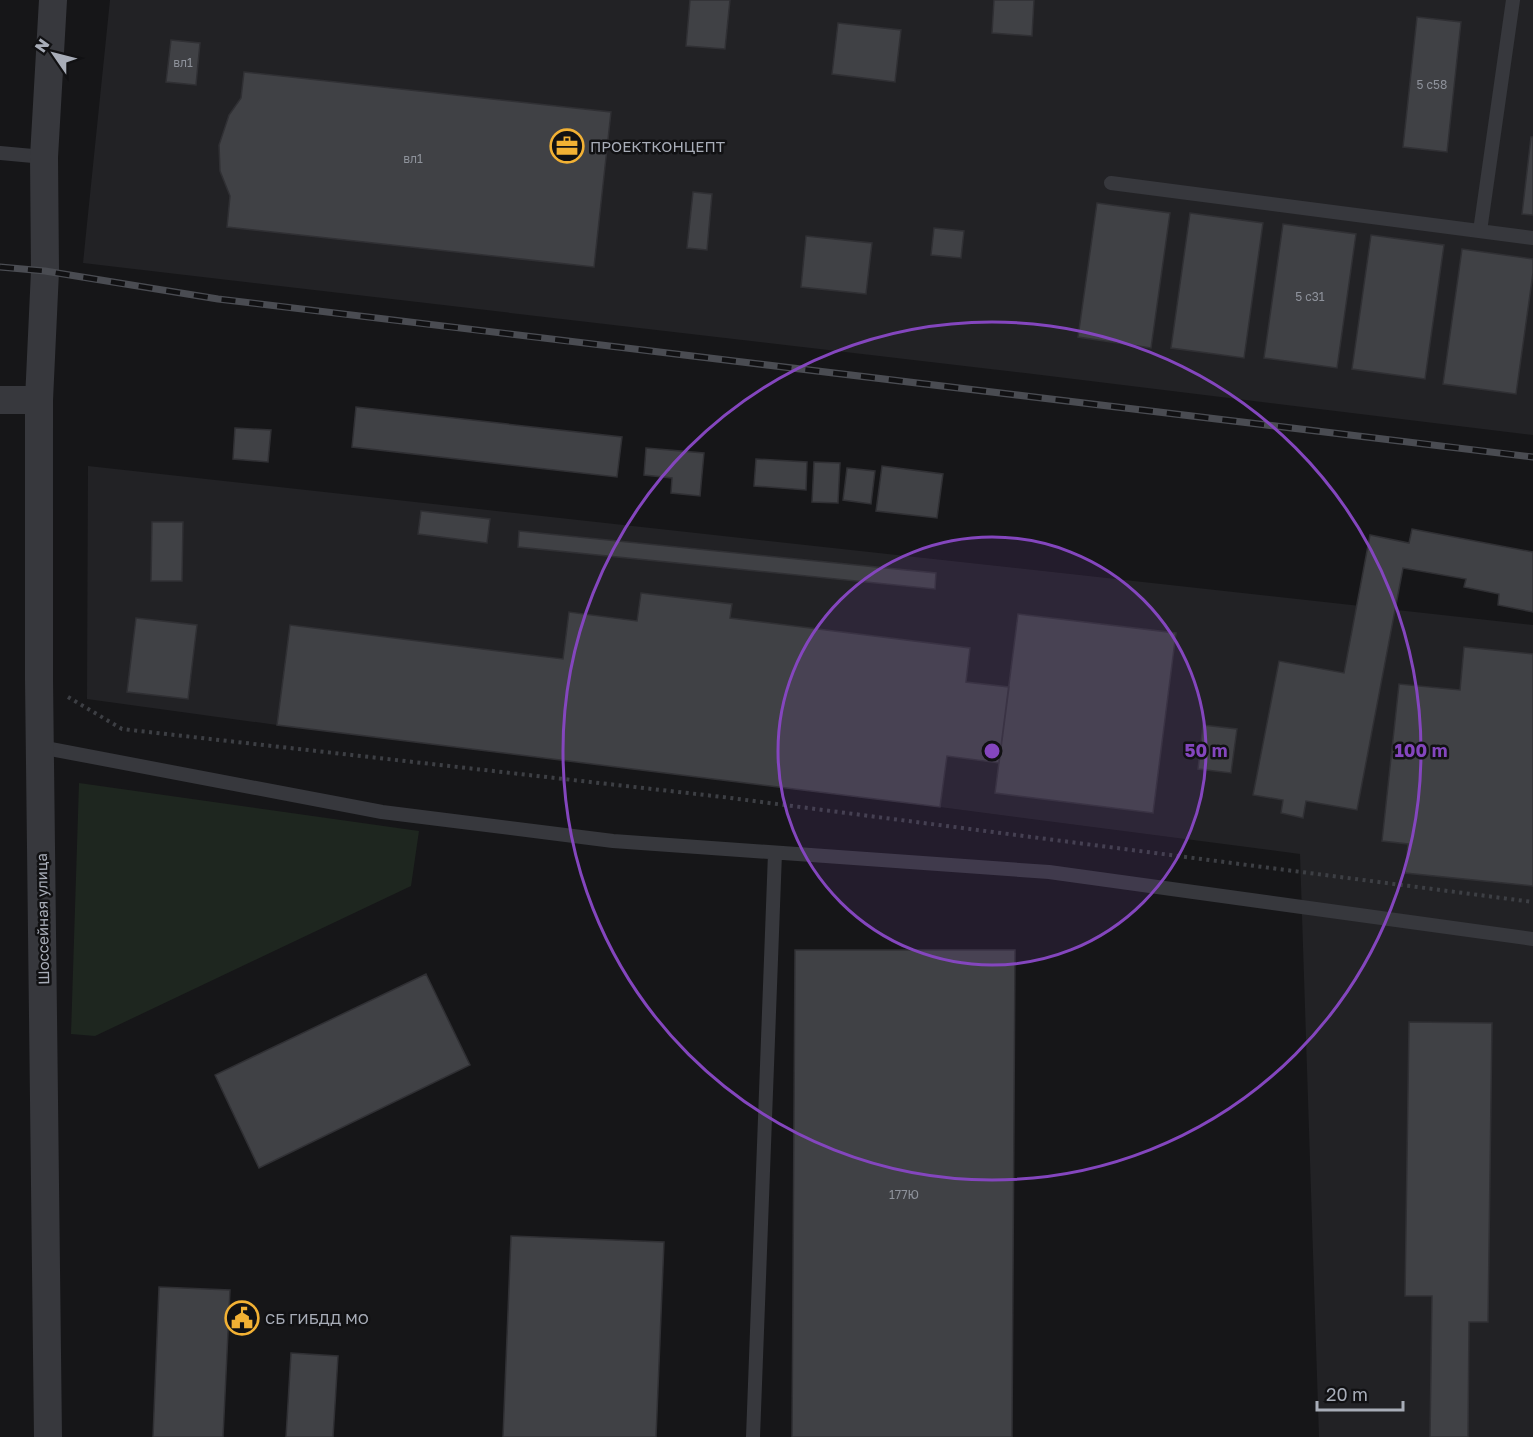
<svg xmlns="http://www.w3.org/2000/svg" width="1533" height="1437" viewBox="0 0 1533 1437" font-family="'Golos Text',sans-serif">
<rect width="100%" height="100%" fill="#161618"/>
<path fill="#222225" d="M110 0H1533V435L1025 373 83 263Z
M88 466 1533 625V1437H1319L1300 854 940 807 277 725 87 699Z"/>
<path fill="#1e261f" d="M79 783 419 831 411 886 95 1036 71 1034Z"/>
<path fill="#404145" stroke="#303034" stroke-width="1.5" d="M690 0H730L725 49 686 46Z
M994 0H1034L1032 36 992 33Z
M1417 17 1461 22 1447 152 1403 147Z
M838 23 901 30 895 82 832 74Z
M171 40 200 43 196 85 166 82Z
M244 72 611 112 594 267 227 227 230 196 220 171 219 145 229 115 241 98Z
M1531 137H1533V215L1522 214Z
M693 192 712 194 707 250 687 248Z
M1097 203 1170 213 1151 348 1078 337Z
M1190 213 1263 223 1244 358 1171 348Z
M1283 224 1356 234 1337 368 1264 358Z
M934 228 964 231 961 258 931 255Z
M1371 235 1444 245 1425 379 1352 369Z
M806 236 872 243 866 294 801 287Z
M1462 249 1533 259V273L1516 394 1443 384Z
M356 407 622 437 617 477 352 447Z
M235 428 271 430 268 462 233 459Z
M646 448 704 453 700 496 671 493 672 478 644 475Z
M756 459 807 462 806 490 754 486Z
M814 462 840 463 838 503 812 502Z
M882 466 943 474 937 518 876 511Z
M847 468 875 471 871 504 843 500Z
M421 511 490 519 487 543 418 534Z
M152 522H183L182 581H151Z
M1412 529 1533 552V612L1498 605 1499 594 1464 587 1466 579 1403 568 1357 810 1306 801 1303 818 1281 813 1283 800 1253 795 1279 661 1344 673 1370 535 1409 543Z
M519 531 936 573 935 589 518 547Z
M641 593 732 604 730 618 970 648 966 682 1009 687 999 763 947 756 940 807 277 725 290 625 563 659 569 612 637 621Z
M1018 614 1176 633 1153 813 995 793Z
M136 618 197 625 188 699 127 692Z
M1464 647 1533 654V886L1405 873 1408 844 1382 841 1399 684 1460 690Z
M1203 725 1237 729 1231 773 1198 769Z
M795 950H1015L1012 1437H792Z
M426 974 470 1065 259 1168 215 1075Z
M1409 1022 1492 1023 1488 1322H1469L1468 1437H1430L1432 1296H1405Z
M511 1236 664 1242 656 1437H503Z
M159 1287 230 1290 223 1437H153Z
M291 1353 338 1356 333 1437H286Z"/>
<g fill="none" stroke-linecap="round" stroke-linejoin="round">
<path stroke="#3d3f44" stroke-width="4" stroke-dasharray="3 4.5" stroke-linecap="butt" d="M68 697 122 729 723 797 1533 902"/>
<path stroke="#37383d" stroke-width="14" d="M0 153 44 157
M1111 183 1533 238
M1480 231 1513 0
M40 747 382 812 613 841 1049 872 1533 939
M753 1437 775 853"/>
<path stroke="#37383d" stroke-width="28" d="M0 400H39
M48 1437 39 679V400L45 271 44 157 53 0"/>
<g stroke="#4a4c52" stroke-width="7">
<path id="rail" d="M0 267 45 271 218 299 1533 457"/>
</g>
<use href="#rail" stroke="#111113" stroke-width="4.5" stroke-dasharray="14" stroke-linecap="butt"/>
</g>
<circle cx="992" cy="751" r="214" fill="#8446be" fill-opacity=".12"/>
<g fill="none" stroke="#8446be" stroke-width="3">
<circle cx="992" cy="751" r="214"/>
<circle cx="992" cy="751" r="429"/>
</g>
<defs>
<g id="office-ring" transform="scale(1.725)"><circle r="9.5" fill="#111113" stroke="#f2b134" stroke-width="1.5"/><path d="M-6-3h4V-5.5h4V-3h4V5H-6ZM-1-4.5V-3h2v-1.5ZM-6 0V1H6V0Z" fill="#f2b134"/></g>
<g id="civic-ring" transform="scale(1.725)"><circle r="9.5" fill="#111113" stroke="#f2b134" stroke-width="1.5"/><path d="M-.6-6.5H3V-4.5H.6V-3L4-1V1h2V6H-6V1h2V-1L-.6-3ZM-1.2 2.5V6h2.4V2.5Z" fill="#f2b134"/></g>
</defs>
<g fill-rule="evenodd">
<use href="#office-ring" x="567" y="146"/>
<use href="#civic-ring" x="242" y="1318"/>
</g>
<g text-anchor="middle" dominant-baseline="central" stroke-width="5" stroke-linejoin="round" paint-order="stroke">
<g font-size="12" fill="#8e929b">
<text x="183" y="62">вл1</text>
<text x="1432" y="84">5 с58</text>
<text x="413" y="158">вл1</text>
<text x="1310" y="296">5 с31</text>
<text x="904" y="1194">177Ю</text>
</g>
<g font-size="15" fill="#a8adb8" stroke="#111113" text-anchor="start">
<text x="590" y="146">ПРОЕКТКОНЦЕПТ</text>
<text x="265" y="1318">СБ ГИБДД МО</text>
</g>
<g font-size="15" fill="#a8adb8" stroke="#111113">
<text transform="translate(42 919) rotate(-91)">Шоссейная улица</text>
</g>
</g>
<circle cx="992" cy="751" r="9" fill="#8446be" stroke="#111113" stroke-width="3"/>
<g font-size="18" text-anchor="middle" font-weight="bold" fill="#8446be" stroke="#111113" stroke-width="5" stroke-linejoin="round" paint-order="stroke">
<text x="1206" y="757">50 m</text>
<text x="1421" y="757">100 m</text>
</g>
<g transform="translate(54 54) rotate(305)" stroke="#111113" stroke-width="4.5" paint-order="stroke">
<path d="M0-4.5L10 22L0 15L-10 22Z" fill="#a8adb8"/>
<text y="-9" font-size="16" font-weight="bold" text-anchor="middle" fill="#a8adb8">N</text>
</g>
<path d="M1317 1401v9h86v-9" fill="none" stroke="#a8adb8" stroke-width="3"/>
<text x="1326" y="1401" font-size="18" fill="#a8adb8" stroke="#111113" stroke-width="4.5" paint-order="stroke">20 m</text>
</svg>
